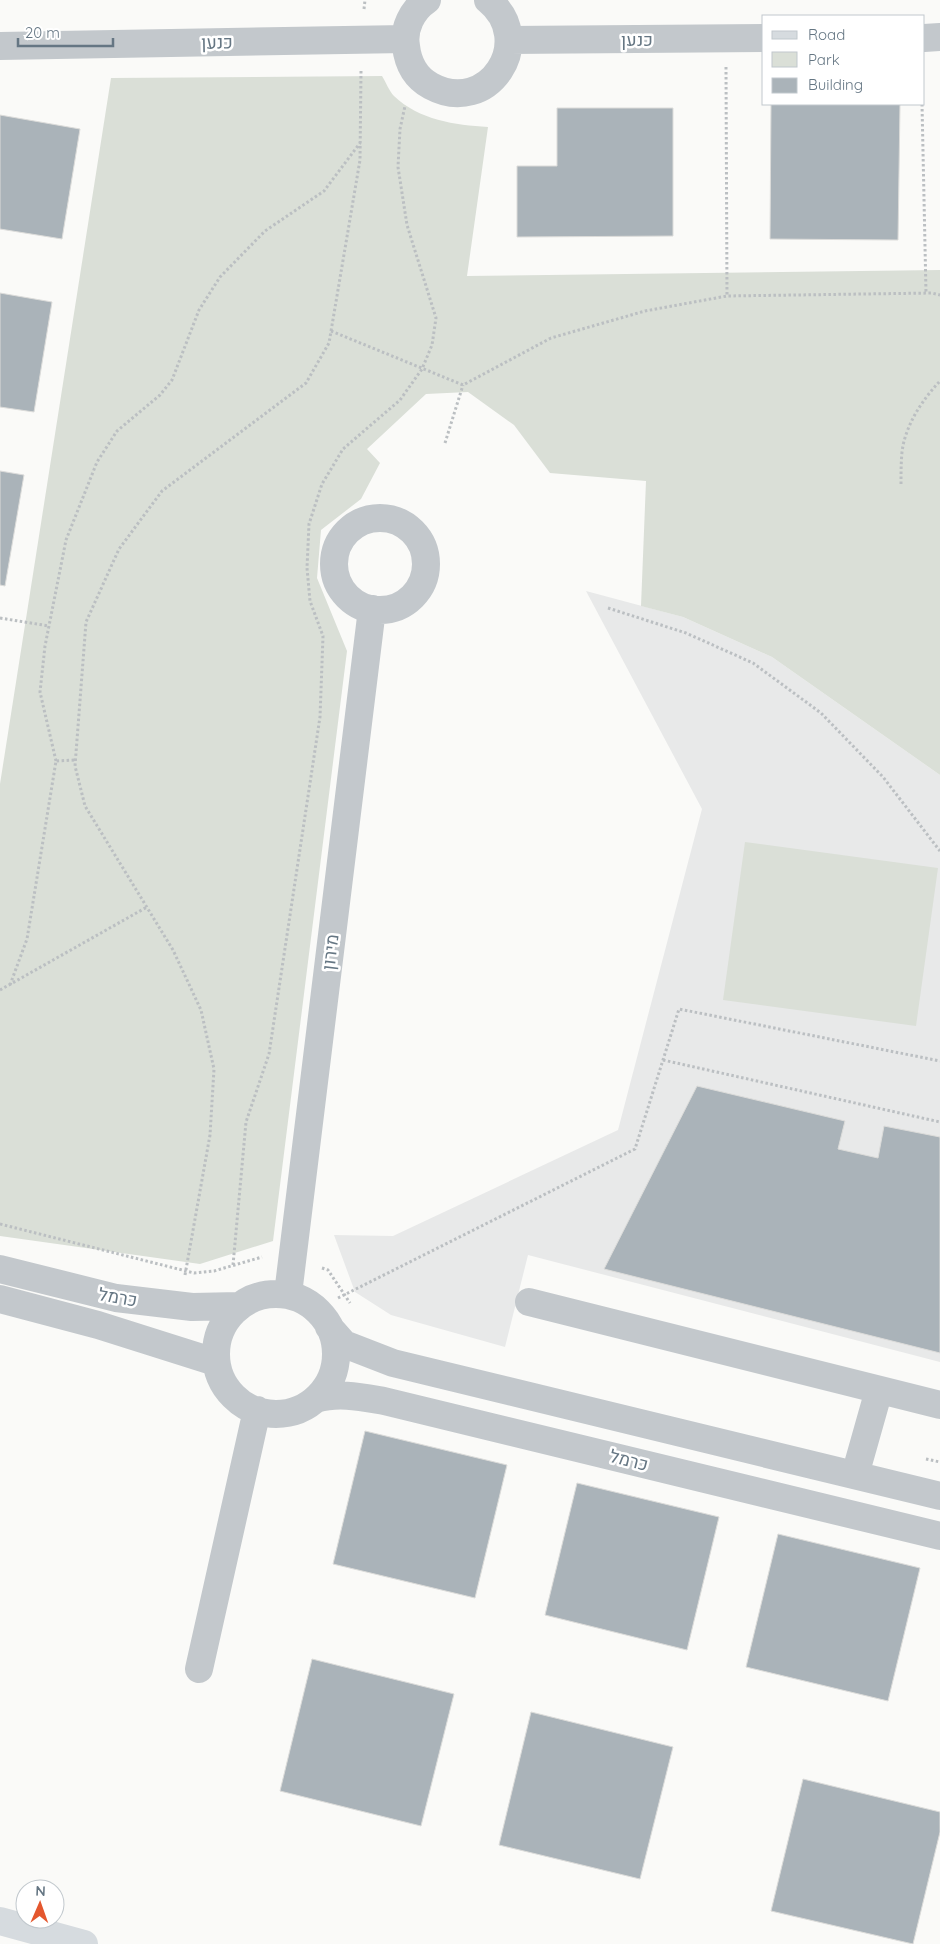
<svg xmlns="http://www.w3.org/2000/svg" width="940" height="1944" viewBox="0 0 940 1944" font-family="Quicksand,Heebo,sans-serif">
<rect width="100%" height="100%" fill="#fafaf8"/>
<path fill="#e8e9e9" d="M586 591 683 617 772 657 940 775V1362L528 1255 505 1347 391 1315 355 1292 334 1235 393 1236 618 1130 702 809Z"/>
<path fill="#dadfd7" d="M382 76C386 82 389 91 394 96 419 120 455 125 488 127L467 276 940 270V775L772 657 683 617 641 606 646 481 550 473 514 425 468 392 426 394 367 449 380 463 361 499 321 530 317 578 347 651 273 1241 200 1264 0 1236V784L111 78Z
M745 842 938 868 916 1026 723 1000Z"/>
<path fill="#aab3b9" stroke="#dcdcda" d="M771 104H900L898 240 770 239Z
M557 108H673V236L517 237V166H557Z
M0 115 80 129 62 239 0 229Z
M0 293 52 302 34 412 0 407Z
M0 471 24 475 5 586 0 585Z
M697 1086 845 1121 838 1149 878 1158 884 1126 940 1137V1353L604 1269Z
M365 1431 507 1465 475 1598 333 1564Z
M577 1483 719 1517 687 1650 545 1615Z
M778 1534 920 1568 888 1701 746 1667Z
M312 1659 454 1694 421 1826 280 1791Z
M531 1712 673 1747 640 1879 499 1845Z
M803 1779 940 1812V1832L913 1944 771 1911Z"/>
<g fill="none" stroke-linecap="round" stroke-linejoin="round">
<path stroke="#bbbfc2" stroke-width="3" stroke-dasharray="2.5 2.5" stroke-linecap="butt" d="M364 9 365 0
M726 67 727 296
M922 104 926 293
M331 331 463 385 551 338 645 311 727 296 932 293 940 295
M445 443 463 385
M901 484C901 473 901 463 902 452 905 426 922 400 940 381
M608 608 686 633 753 663 821 713 883 777 940 851
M0 618 49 626
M56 761 40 692 45 646 66 540 97 462 117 431 160 395 172 380 199 310 220 277 265 231 324 191 360 143
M10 985 27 939 56 761 75 760
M0 990 147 907
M663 1060 940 1122
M0 1224 194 1273 214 1271 262 1257
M233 1265 246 1122 269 1054 320 717 323 636 310 601 307 568 309 524 322 484 343 449 400 400 422 369 432 345 436 318 407 225 398 167 400 129 405 106
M322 1268 328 1270 350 1303
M185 1275 210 1135 214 1069 201 1010 173 950 85 806 75 766 86 622 119 549 162 491 306 383 329 343 360 160 361 70
M338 1298 635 1149 679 1009 940 1061
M926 1459 940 1462"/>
<path stroke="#c3c8cc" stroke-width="28" d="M427 0C412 10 403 29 406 46 408 64 416 78 431 86 488 117 538 41 488 0
M924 38 940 37
M509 40 764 38
M0 46 405 39
M334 564a46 46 0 1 1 92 0a46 46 0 1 1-92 0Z
M0 1269 116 1298 192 1307 239 1306
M216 1354a60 60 0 1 1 120 0a60 60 0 1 1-120 0Z
M288 1294 372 609
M0 1299 98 1325 215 1362
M529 1302 940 1405
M329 1327 344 1344 393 1363 940 1496
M316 1399C338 1392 361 1397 384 1401L940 1536
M855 1475 879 1390
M199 1669 257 1410"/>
<path stroke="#d6dbdf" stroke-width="28" d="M0 1921 84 1944"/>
</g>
<g text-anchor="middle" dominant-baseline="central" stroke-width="5" stroke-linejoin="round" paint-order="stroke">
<g font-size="18" fill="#657683" stroke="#fff">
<text x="637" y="39">כנען</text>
<text transform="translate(217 42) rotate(-1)">כנען</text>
<text transform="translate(330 952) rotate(-83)">מירון</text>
<text transform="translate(118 1297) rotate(10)">כרמל</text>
<text transform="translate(629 1460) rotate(14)">כרמל</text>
</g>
</g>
<rect x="762" y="15" width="162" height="90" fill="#ffffff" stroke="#c1c8cd"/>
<rect x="772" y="31" width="25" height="8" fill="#d6dbdf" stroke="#c1c8cd"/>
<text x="808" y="40" font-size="15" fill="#657683">Road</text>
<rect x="772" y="52" width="25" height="15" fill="#dadfd7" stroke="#c1c8cd"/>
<text x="808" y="65" font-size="15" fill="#657683">Park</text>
<rect x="772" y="78" width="25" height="15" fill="#aab3b9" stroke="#c1c8cd"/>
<text x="808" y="90" font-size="15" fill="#657683">Building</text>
<g transform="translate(40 1904) rotate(2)"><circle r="24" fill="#ffffff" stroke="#c1c8cd"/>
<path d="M0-4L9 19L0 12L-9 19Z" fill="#e4572e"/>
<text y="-8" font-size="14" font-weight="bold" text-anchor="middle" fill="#657683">N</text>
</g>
<path d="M18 38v8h95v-8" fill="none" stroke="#657683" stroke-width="2.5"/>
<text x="25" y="38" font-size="15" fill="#657683" stroke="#ffffff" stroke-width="4" paint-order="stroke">20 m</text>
</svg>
